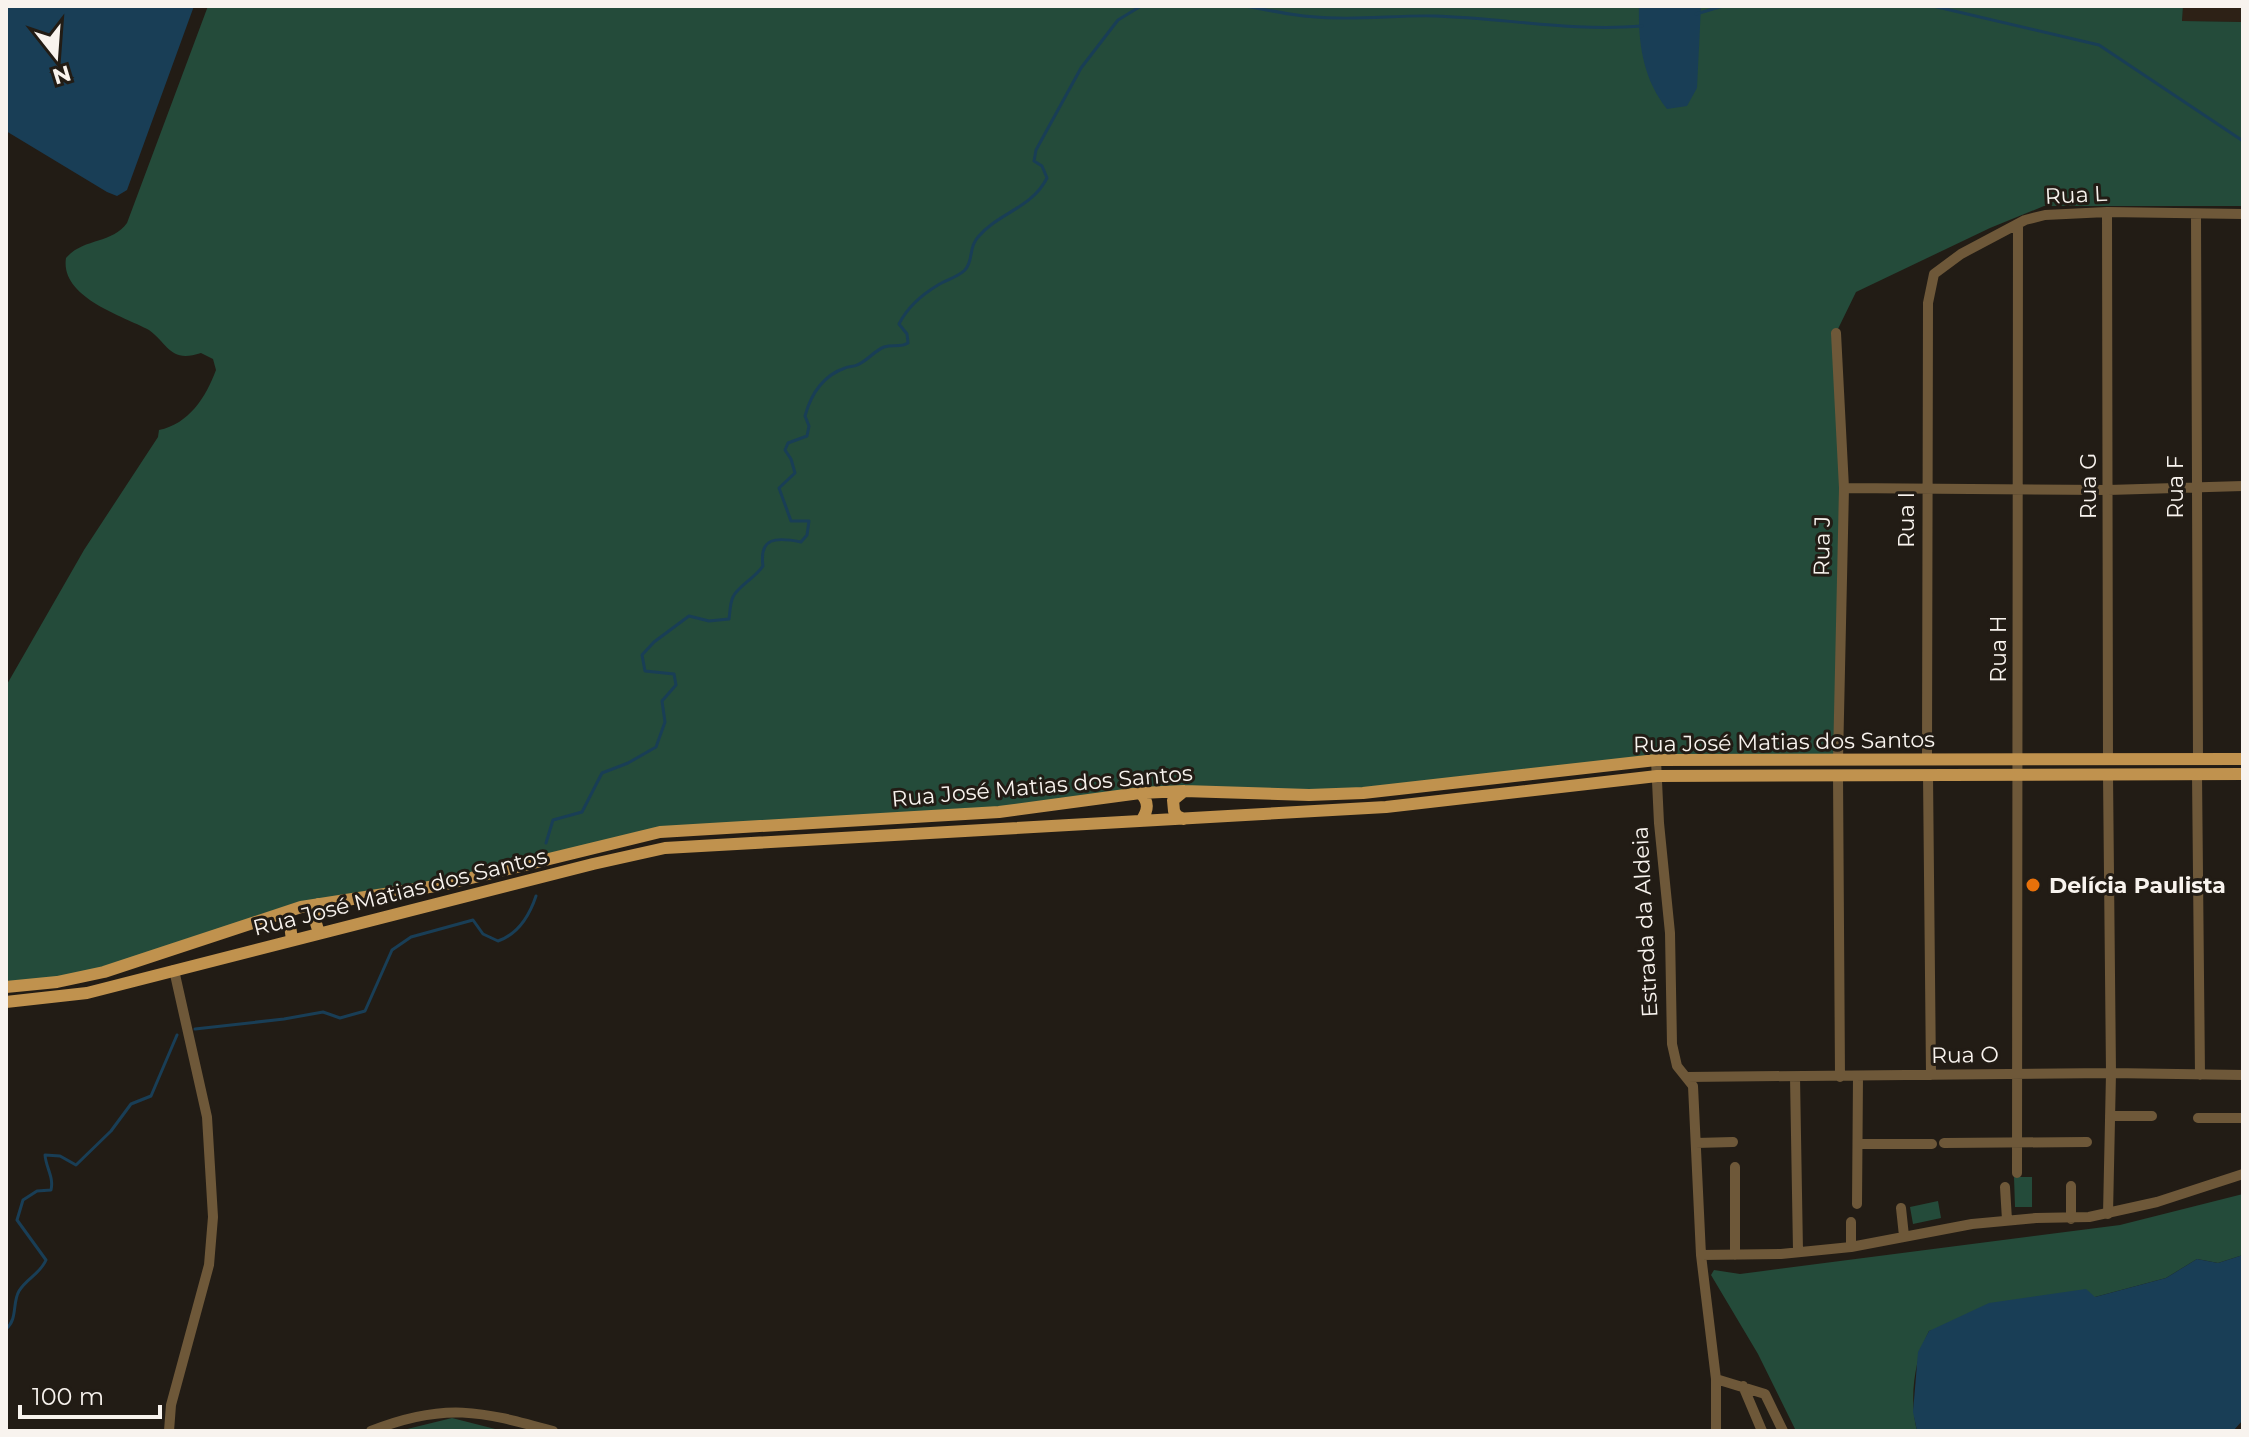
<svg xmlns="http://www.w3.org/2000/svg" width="2249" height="1437" viewBox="0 0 2249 1437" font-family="Montserrat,sans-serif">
<rect width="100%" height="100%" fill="#221c15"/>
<path fill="#2d2116" d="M2183 6H2243V55L2241 22 2182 21Z"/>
<path fill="#244b3a" d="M208 6H2183L2182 21 2241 22 2243 206H2044L1990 228 1856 292 1836 333 1844 488 1838 760H1656L1417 788 1184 791 1044 806 660 832 442 885 318 904 141 961 6 987V686L84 550 158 437 159 430C189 424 206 397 216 370L213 359 201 353C170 363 169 345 149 330 120 315 60 297 66 258 83 238 112 244 127 223Z
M2014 1177H2032V1207H2015Z
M2243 1194V1255L2218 1263 2197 1259 2166 1278 2095 1297 1929 1331C1914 1361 1909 1398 1917 1431H1796L1758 1354 1711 1275 1714 1270 1740 1274 2120 1225Z
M1938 1201 1941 1218 1913 1224 1910 1207Z
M452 1418 503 1431H399Z"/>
<path fill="#193e56" d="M6 6H194L127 190 117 196 107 192 6 131Z
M1639 6H1701L1697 88 1687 106 1667 109C1643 79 1638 43 1639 6Z
M2243 1255V1420L2233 1431H1917L1913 1412 1918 1352 1929 1331 1989 1303 2086 1289 2095 1297 2166 1278 2197 1259 2218 1263Z"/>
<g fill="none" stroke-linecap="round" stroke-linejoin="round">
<path stroke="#193e56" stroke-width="3" d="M1246 6C1276 12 1307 18 1337 18 1370 19 1402 15 1435 16 1504 18 1573 32 1642 26
M1933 6 2099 45 2243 141
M1696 14 1723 6
M546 843 553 820 582 812 602 773 628 763 656 747 665 722 662 701 676 685 674 674 645 671 642 655 654 642 689 616 709 621 729 619C730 612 730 603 733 597 737 587 755 578 763 566 759 537 776 537 801 542L807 535 809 521H791L779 488 795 473 791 459 785 450 788 443 807 436 809 426 805 416C811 394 822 376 845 368 849 366 853 367 857 365 866 362 874 351 884 347 893 344 900 348 908 343L907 334 899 324C907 308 923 294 938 285 946 280 958 277 965 270 974 260 968 248 978 237 998 213 1032 208 1047 178L1042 166 1034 161 1036 150 1081 68 1118 20 1141 6
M195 1029 284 1019 323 1012 340 1018 365 1011 392 950 411 937 473 920 483 934 498 941C518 934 529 917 536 896
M6 1329C18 1319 12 1303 19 1291 27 1278 40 1274 46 1260L17 1220 23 1200 37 1191 51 1190C54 1177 46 1168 45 1155L60 1156 76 1165 111 1131 131 1104 151 1096 177 1035"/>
<path stroke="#6e5839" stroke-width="10" d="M2107 212 2108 760
M2196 214 2198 760
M1836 333 1844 488 1838 760
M1844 488 2108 490 2243 486
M1656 760 1659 823 1670 933 1672 1044 1677 1066 1693 1086 1701 1255 1781 1254 1851 1247 1972 1224 2036 1218 2089 1217 2157 1202 2243 1174
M1927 760 1928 303 1934 274 1961 254 2025 220 2045 215 2107 212 2243 214
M2197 774 2200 1075
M1838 775 1840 1077
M1928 775 1931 1075
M2108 775 2111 1073 2108 1214
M1687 1077 2111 1073 2243 1075
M1795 1077 1798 1251
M2110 1116H2152
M2198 1118H2243
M1696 1143 1733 1142
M1944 1143 2087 1142
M1858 1144H1932
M1735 1167V1255
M2017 1173 2018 224
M2071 1186V1219
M2005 1187 2007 1220
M1857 1204 1858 1077
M1901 1208 1904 1236
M1851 1222V1247
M1701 1255 1716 1379V1431
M1716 1379 1765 1394 1783 1431
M1743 1386 1762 1431
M169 1431 171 1405 209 1265 213 1217 207 1117 174 970
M371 1431C444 1402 481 1411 553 1431"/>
<path stroke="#c0924e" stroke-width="12" d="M1184 791 1173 800 1174 811 1177 816 1184 819
M1140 793C1150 802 1148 811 1141 821
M318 904 315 920 319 933
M283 913 290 925 292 940
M6 987 57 982 104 972 301 907 442 885 660 832 999 812 1140 793 1184 791 1309 795 1363 793 1656 760 2243 759
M6 1002 87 993 593 864 665 848 1386 807 1657 776 2243 774"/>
</g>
<circle fill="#e8710a" stroke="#221c15" stroke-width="3" cx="2033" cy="885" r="8"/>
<g text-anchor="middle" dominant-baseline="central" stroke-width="6" stroke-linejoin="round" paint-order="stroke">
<g font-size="22" fill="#f8f3ee" stroke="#221c15">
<text transform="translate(2076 195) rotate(-3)">Rua L</text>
<text transform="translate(2088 486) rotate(-90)">Rua G</text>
<text transform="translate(2175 487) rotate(-90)">Rua F</text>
<text transform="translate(1906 520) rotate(-90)">Rua I</text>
<text transform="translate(1822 546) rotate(-89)">Rua J</text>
<text transform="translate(1998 649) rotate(-90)">Rua H</text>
<text transform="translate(1784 742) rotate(-1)">Rua José Matias dos Santos</text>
<text transform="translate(1042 786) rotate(-5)">Rua José Matias dos Santos</text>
<text transform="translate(400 892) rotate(-14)">Rua José Matias dos Santos</text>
<text transform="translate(1645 922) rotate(-93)">Estrada da Aldeia</text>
<text transform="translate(1965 1055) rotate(-1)">Rua O</text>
</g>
<g font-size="22" font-weight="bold" fill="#f8f3ee" stroke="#221c15" text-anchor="start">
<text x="2049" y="885">Delícia Paulista</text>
</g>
</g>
<rect width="2249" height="1437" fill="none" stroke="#f8f3ee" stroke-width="16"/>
<g transform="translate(56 56) rotate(163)" stroke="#221c15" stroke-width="6" paint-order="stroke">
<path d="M0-6L14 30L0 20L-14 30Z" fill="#f8f3ee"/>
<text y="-12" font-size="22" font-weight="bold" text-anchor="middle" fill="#f8f3ee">N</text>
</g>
<path d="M20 1405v12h140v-12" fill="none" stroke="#f8f3ee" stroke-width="4"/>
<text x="32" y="1405" font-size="24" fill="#f8f3ee" stroke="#221c15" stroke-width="6" paint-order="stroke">100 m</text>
</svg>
